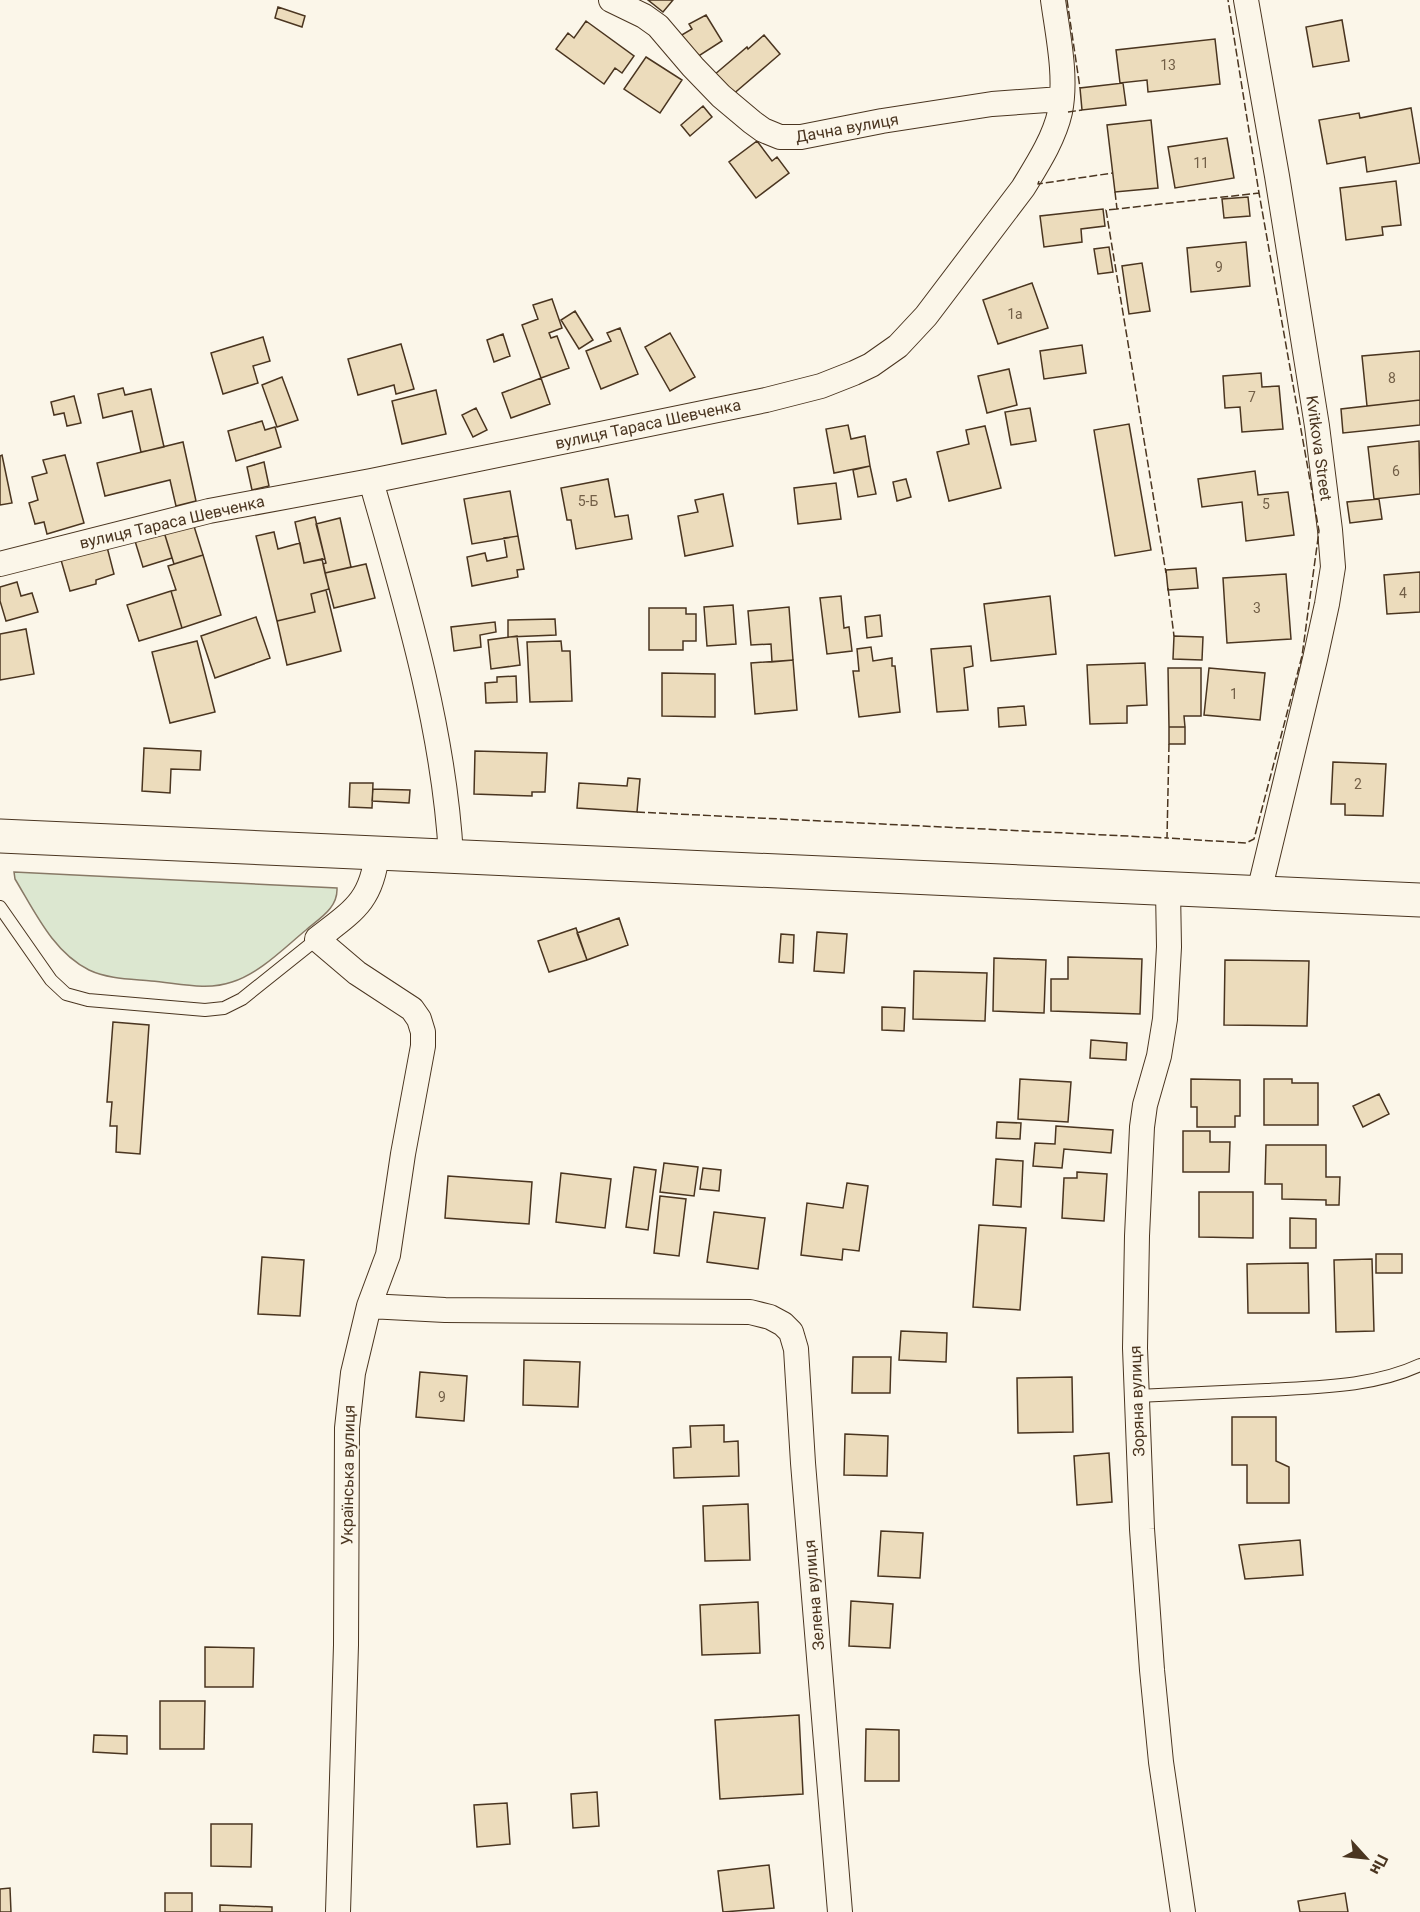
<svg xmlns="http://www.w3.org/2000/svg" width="1420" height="1912" viewBox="0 0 1420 1912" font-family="Roboto,sans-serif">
<rect width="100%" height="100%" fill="#fbf6e9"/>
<path fill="#dce7d0" stroke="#887966" stroke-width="1.5" d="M14 872 337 888C338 908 320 918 306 930 284 948 260 973 232 982 207 991 177 983 151 981 130 979 108 979 89 970 53 952 35 912 15 879Z"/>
<path fill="#ecdcbc" stroke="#4a3520" stroke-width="1.5" d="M648 0H673L663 12Z
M278 7 305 16 302 27 275 18Z
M706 15 722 41 694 59 680 36 692 29 689 24Z
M1342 20 1349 61 1313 67 1306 27Z
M586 21 634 56 622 73 615 68 604 84 556 49 568 33 574 38Z
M764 35 780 54 731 96 714 75 747 47 748 49Z
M1215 39 1220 84 1148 92 1147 80 1120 83 1116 50Z
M646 57 682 80 660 113 624 89Z
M1123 83 1126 105 1082 110 1080 88Z
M703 106 712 117 690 136 681 125Z
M1411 108 1420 163 1367 172 1365 157 1327 164 1319 120 1359 113 1360 118Z
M1151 120 1158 188 1115 192 1107 125Z
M1227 138 1234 178 1175 188 1168 147Z
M757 141 772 161 777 157 789 173 756 198 729 162Z
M1396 181 1401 225 1382 227 1383 235 1346 240 1340 188Z
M1248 197 1250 216 1224 218 1222 199Z
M1103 209 1105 226 1081 229 1082 242 1044 247 1040 216Z
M1246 242 1250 286 1191 292 1187 248Z
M1109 247 1113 272 1098 274 1094 249Z
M1142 263 1150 311 1129 314 1122 266Z
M1032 283 1048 328 998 344 983 300Z
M552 299 562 328 549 333 551 338 557 336 569 368 541 378 522 325 538 319 533 305Z
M575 311 593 340 579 349 561 320Z
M620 328 638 374 601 389 586 351 611 341 607 333Z
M670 333 695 377 670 391 645 347Z
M503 334 510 356 494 362 487 340Z
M263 337 270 361 253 366 258 383 223 394 211 353Z
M401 344 414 389 396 394 394 385 358 395 348 359Z
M1082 345 1086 373 1044 379 1040 351Z
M1420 351V400L1367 406 1362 356Z
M1009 369 1017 405 987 413 978 376Z
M1261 373 1262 387 1279 386 1283 429 1242 432 1240 407 1225 408 1223 376Z
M282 377 298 420 277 427 262 385Z
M541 378 550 404 511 418 502 393Z
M123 388 125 395 151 389 164 447 141 452 132 411 103 418 98 394Z
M436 390 446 434 402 444 392 401Z
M74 396 81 423 67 426 64 413 54 415 51 402Z
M1420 400V425L1343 433 1341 409Z
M476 408 487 430 473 437 462 415Z
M1030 408 1036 441 1011 445 1005 412Z
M262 421 265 430 275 427 281 447 236 461 228 431Z
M1129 424 1151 550 1115 556 1094 430Z
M848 425 851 439 865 436 870 466 834 473 826 429Z
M985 426 1001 488 949 501 937 452 969 444 966 430Z
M1419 441 1420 494 1374 499 1368 447Z
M183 442 196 501 176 506 170 480 105 496 97 463Z
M2 455 12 503 0 505V456Z
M65 455 84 523 47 534 44 522 35 524 29 503 38 500 32 477 47 473 43 460Z
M264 462 269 486 252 490 247 467Z
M870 466 876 494 858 497 853 470Z
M1255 471 1258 495 1288 492 1294 535 1246 541 1242 502 1202 507 1198 479Z
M608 479 615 517 628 515 632 539 576 549 571 520H567L561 488Z
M906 479 911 497 897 501 893 482Z
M836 483 841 519 798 524 794 488Z
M510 491 518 536 472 544 464 499Z
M723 494 733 546 685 556 678 516 698 512 695 500Z
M1379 499 1382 519 1350 523 1347 502Z
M315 517 325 559 304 563 295 522Z
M340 518 351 567 325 573 323 564 326 563 316 524Z
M193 523 203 555 174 564 164 532Z
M164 532 172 558 143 567 135 541Z
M274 532 278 549 300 543 304 563 322 559 329 589 311 594 315 612 277 621 256 536Z
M518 536 524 569 517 570 518 577 472 586 467 557 485 553 487 561 507 557 504 538Z
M107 547 114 574 96 580V584L70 591 61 560Z
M203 555 221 615 182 628 171 591 176 590 168 566Z
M366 564 375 598 334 608 325 573Z
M1196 568 1198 588 1168 590 1166 570Z
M1420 572V612L1387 614 1384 575Z
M1286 574 1291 639 1227 643 1223 578Z
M17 582 21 596 32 593 38 612 6 621 0 601V587Z
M326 590 341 651 287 665 277 621 315 612 311 594Z
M171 591 182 628 139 641 127 605Z
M841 596 844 628 849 627 852 651 827 654 820 598Z
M1050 596 1056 654 991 661 984 604Z
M733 605 736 644 707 646 704 607Z
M789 607 793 660 772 662 771 644 751 645 748 611Z
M649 608H686V614H696V641H683V650H649Z
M880 615 882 636 867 638 865 617Z
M256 617 270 658 215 678 201 636Z
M555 619 556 635 508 637V620Z
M495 622 496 632 480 635 481 647 454 651 451 627Z
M26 629 34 674 0 680V634Z
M517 636 520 665 491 669 488 640Z
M1174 636 1203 637 1202 660 1173 659Z
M197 641 215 712 170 723 152 652Z
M561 641 562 651H570L572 701 530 702 527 642Z
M971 646 973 666 964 668 968 710 937 712 931 649Z
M871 647 873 661 892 658V666H895L900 712 859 717 853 671H859L857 649Z
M793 660 797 710 755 714 751 663Z
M1145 663 1147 705 1127 706V723L1090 724 1087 665Z
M1168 668H1201V716H1184L1185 727H1169Z
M1209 668 1265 673 1260 720 1204 715Z
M662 673 715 674V717L662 716Z
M516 676 517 702 486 703 485 683 497 682V677Z
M1024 706 1026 725 999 727 998 708Z
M1169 727H1185V744H1169Z
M144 748 201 751 200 770 171 769 170 793 142 791Z
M475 751 547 753 545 792H532V796L474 794Z
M1333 762 1386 764 1383 816 1345 815V804H1331Z
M628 778 640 779 637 812 577 808 579 783 627 786Z
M350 783H373L372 808 349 807Z
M373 789 410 790 409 803 372 801Z
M619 918 628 945 587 960 577 933Z
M576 928 587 960 549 972 538 941Z
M817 932 847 934 844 973 814 971Z
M781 934 794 935 793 963 779 962Z
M1068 957 1142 959 1140 1014 1051 1011V979H1068Z
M994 958 1046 960 1044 1013 993 1011Z
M1225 960 1309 961 1307 1026 1224 1025Z
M914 971 987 973 985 1021 913 1019Z
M882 1007 905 1008 904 1031 882 1030Z
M113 1022 149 1025 140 1154 116 1152 117 1126H110L112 1102H107Z
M1091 1040 1127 1043 1126 1060 1090 1058Z
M1020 1079 1071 1082 1068 1122 1018 1119Z
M1191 1079 1240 1080V1116H1235V1127H1197V1107H1191Z
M1264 1079H1292V1083H1318V1125H1264Z
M1379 1094 1389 1114 1363 1127 1353 1106Z
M997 1122 1021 1123 1020 1139 996 1138Z
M1056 1126 1113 1130 1111 1153 1064 1149 1062 1168 1033 1166 1035 1143 1055 1144Z
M1183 1131H1210V1142H1230L1229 1172H1183Z
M1266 1145H1326V1177H1340L1339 1205H1326V1200L1282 1199V1184H1265Z
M996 1159 1023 1161 1021 1207 993 1205Z
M664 1163 698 1167 694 1196 660 1192Z
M634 1167 656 1170 648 1230 626 1227Z
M703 1168 721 1170 719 1191 700 1189Z
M1077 1172 1107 1174 1104 1221 1062 1218 1064 1178H1077Z
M561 1173 611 1179 605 1228 556 1222Z
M448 1176 532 1182 529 1224 445 1218Z
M847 1183 868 1186 859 1251 843 1249 842 1260 801 1255 807 1203 843 1208Z
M1199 1192H1253V1238L1199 1237Z
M660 1196 686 1199 679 1256 654 1253Z
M714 1212 765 1218 758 1269 707 1262Z
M1290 1218 1316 1219V1248H1290Z
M979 1225 1026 1228 1020 1310 973 1307Z
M1376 1254H1402V1273H1376Z
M262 1257 304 1260 300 1316 258 1314Z
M1372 1259 1374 1331 1336 1332 1334 1260Z
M1308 1263 1309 1313H1248L1247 1264Z
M901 1331 947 1333 946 1362 899 1360Z
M853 1357H891L890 1393H852Z
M524 1360 580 1362 578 1407 523 1405Z
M420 1372 467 1376 464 1421 416 1417Z
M1072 1377 1073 1432 1018 1433 1017 1378Z
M1232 1417H1276V1461L1289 1467V1503H1247V1465H1232Z
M724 1425V1442L738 1441 739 1476 674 1478 673 1448 691 1447 690 1426Z
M845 1434 888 1436 887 1476 844 1475Z
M1109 1453 1112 1502 1077 1505 1074 1456Z
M748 1504 750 1560 705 1561 703 1506Z
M881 1531 923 1533 920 1578 878 1576Z
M1300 1540 1303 1575 1245 1579 1239 1545Z
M851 1601 893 1604 890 1648 849 1646Z
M758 1602 760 1653 702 1655 700 1605Z
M205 1647 254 1648 253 1687H205Z
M160 1701H205L204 1749H160Z
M799 1715 803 1794 720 1799 715 1720Z
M866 1729 899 1730V1781H865Z
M94 1735 127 1736V1754L93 1752Z
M597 1792 599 1826 573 1828 571 1794Z
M507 1803 510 1844 477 1847 474 1805Z
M211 1824H252L251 1867 211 1866Z
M769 1865 774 1908 723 1912 718 1871Z
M10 1888 11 1912H0V1889Z
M165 1893H192V1912H165Z
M1345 1893 1348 1912H1300L1298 1901Z
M220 1905 272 1907V1912H220Z"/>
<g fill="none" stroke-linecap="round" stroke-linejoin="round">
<g stroke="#4a3520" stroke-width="14">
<path id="lane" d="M0 907 51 980 66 994 88 1000 205 1010 224 1008 242 999 317 939
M1137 1396C1180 1394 1223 1392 1266 1390 1317 1387 1373 1387 1420 1365"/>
</g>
<g stroke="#4a3520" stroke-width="26">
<path id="street" d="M611 0 644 16 658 26 693 67 721 96 752 122 763 130 780 137H801L882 121 992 104 1061 99
M1246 0 1277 176 1317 426 1330 530 1333 567 1327 604 1315 659 1259 892
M371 481C406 603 444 729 451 856
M0 564 209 511 371 481 766 400 821 386 854 373 871 365 898 346 926 316 1023 188C1037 165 1054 139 1060 112 1067 77 1058 36 1053 0
M1168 890 1169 947 1165 1019 1159 1056 1145 1105 1142 1127 1137 1236 1135 1348 1142 1529 1152 1670 1161 1762 1183 1912
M369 1306 388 1255 403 1154 423 1046V1032L419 1019 412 1009 357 973 317 939C353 911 372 901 377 853
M338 1912 346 1645 347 1428 353 1373 369 1306 445 1310 750 1312 770 1317 783 1324 791 1332 796 1349 803 1463 840 1912"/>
</g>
<g stroke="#4a3520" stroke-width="35">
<path id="primary" d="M0 836 1420 900"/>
</g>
<use href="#lane" stroke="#fbf6e9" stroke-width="12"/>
<use href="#street" stroke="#fbf6e9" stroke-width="24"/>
<use href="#primary" stroke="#fbf6e9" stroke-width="33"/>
<path stroke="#4a3520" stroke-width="1.5" stroke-dasharray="8 3" stroke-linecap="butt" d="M1067 0 1080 88
M1068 112 1082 110
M1039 181 1038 184 1113 173
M1115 192 1117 209 1259 193
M1117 209 1106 210 1166 573
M1168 588 1174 636
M1169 744 1167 838 1246 843 1254 839 1302 656 1319 531 1259 193 1228 0
M637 812 1167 838"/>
</g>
<g text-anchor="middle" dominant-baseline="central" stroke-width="4.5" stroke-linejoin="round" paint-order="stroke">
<g font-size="14" fill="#725f47">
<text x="1168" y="65">13</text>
<text x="1201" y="163">11</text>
<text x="1219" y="267">9</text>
<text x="1015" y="314">1а</text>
<text x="1392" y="378">8</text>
<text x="1252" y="397">7</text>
<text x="1396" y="471">6</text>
<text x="588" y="501">5-Б</text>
<text x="1266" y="504">5</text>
<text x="1403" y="593">4</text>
<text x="1257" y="608">3</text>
<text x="1234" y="694">1</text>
<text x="1358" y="784">2</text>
<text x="442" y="1397">9</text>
</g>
<g font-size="16" fill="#4a3520" stroke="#fbf6e9">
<text transform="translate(847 128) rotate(-10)">Дачна вулиця</text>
<text transform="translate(648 424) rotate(-12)">вулиця Тараса Шевченка</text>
<text transform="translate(1319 448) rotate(82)">Kvitkova Street</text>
<text transform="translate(172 522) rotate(-13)">вулиця Тараса Шевченка</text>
<text transform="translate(1137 1401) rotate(-92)">Зоряна вулиця</text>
<text transform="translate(348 1475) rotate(-89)">Українська вулиця</text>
<text transform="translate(814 1595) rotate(-95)">Зелена вулиця</text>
</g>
</g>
<g transform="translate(1366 1858) rotate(117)" stroke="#fbf6e9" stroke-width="4.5" paint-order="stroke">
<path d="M0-4.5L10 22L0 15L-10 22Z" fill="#4a3520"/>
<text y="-9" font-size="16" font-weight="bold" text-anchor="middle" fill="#4a3520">Пн</text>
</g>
</svg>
